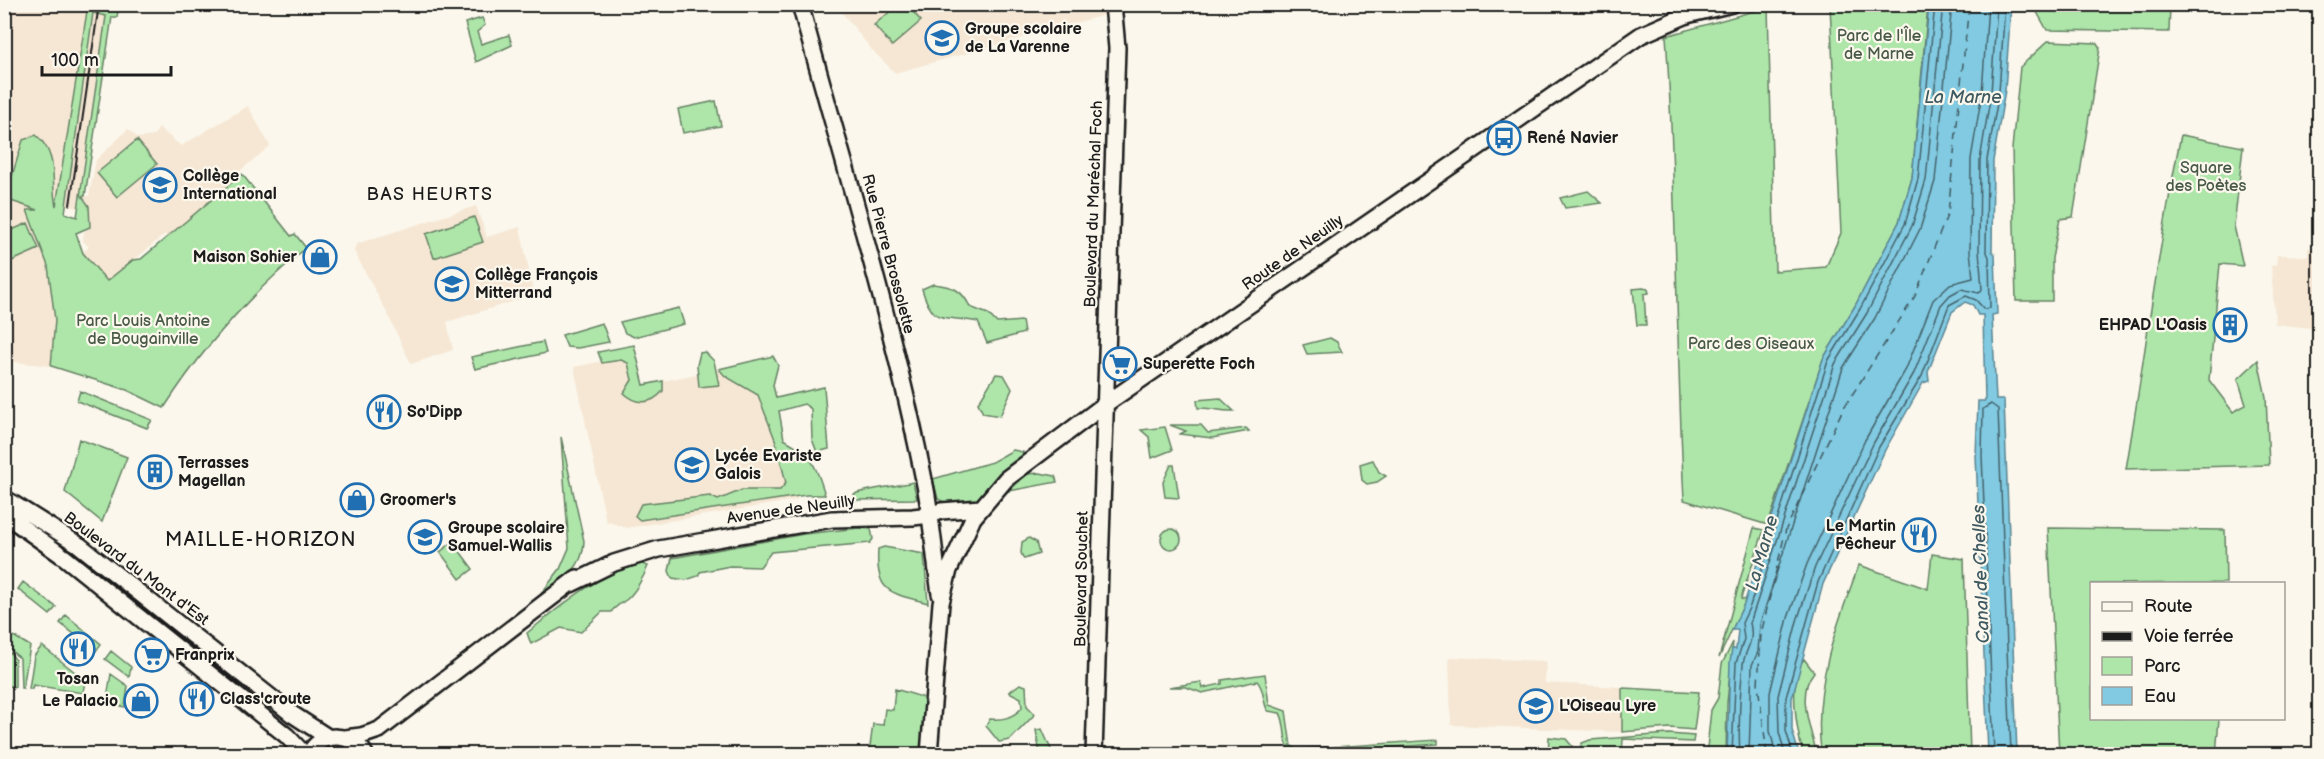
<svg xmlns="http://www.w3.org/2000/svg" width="2324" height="759" viewBox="0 0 2324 759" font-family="'Balsamiq Sans',sans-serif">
<rect width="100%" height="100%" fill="#fbf7ec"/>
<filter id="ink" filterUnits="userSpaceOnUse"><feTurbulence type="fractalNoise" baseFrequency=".0167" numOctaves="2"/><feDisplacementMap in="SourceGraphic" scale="12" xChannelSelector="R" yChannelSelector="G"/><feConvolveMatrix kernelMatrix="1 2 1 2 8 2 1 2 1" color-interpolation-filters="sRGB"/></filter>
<g filter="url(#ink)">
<path fill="#f6e7d4" d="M1106 4 1108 14 895 73 872 50 836 5Z
M5 5H88L55 211 28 210 48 266 55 320 51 366 5 361Z
M92 13 106 15 78 208 66 205Z
M248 106 270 146 240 171 242 174 167 239 165 234 108 282 83 252 89 247 83 241 84 232 90 227V212L85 196H89L96 160 128 129 138 138 153 136 159 128 181 146Z
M476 206 487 237 520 227 534 295 447 322 453 350 411 364 386 311 354 251 356 244Z
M2308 248 2319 249V329L2275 324 2271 266 2276 265 2277 255 2308 256Z
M637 354 644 385 762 360 773 385 797 500 627 528 606 521 574 367Z
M1449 657 1546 661 1545 683 1622 687V732L1451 725Z"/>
<path fill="#aee6aa" stroke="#658163" stroke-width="1.5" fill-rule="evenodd" d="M88 5H119L117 17H112L85 196H82L89 206 90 227 76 233 83 253 107 281 133 260 141 259 242 174 291 236 295 234 306 248C249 295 204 346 164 408L127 390 51 366 55 320 48 266 27 210H38L5 199 23 140 36 135C60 156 50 181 56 206ZM93 13 106 16 77 217 65 213Z
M898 5H907L921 21 892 46 874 25Z
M1830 5H1928L1912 178 1899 222 1855 306 1823 359 1768 525 1684 500C1676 345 1677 190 1666 36L1768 7 1775 271 1826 267 1841 233Z
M2033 5H2170L2169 32 2047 30Z
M482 18 485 25 477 32 481 44 509 35 512 45 476 62 465 23Z
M2048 41 2097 43 2100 48 2073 217 2060 219 2052 258V301H2016L2012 149 2020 67Z
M716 101 721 126 683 133 678 109Z
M2181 135 2243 147 2234 226 2243 266 2220 264 2209 380 2233 412 2246 405 2238 379 2258 360 2266 397 2269 465 2126 469C2145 358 2158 246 2181 135Z
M137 140 157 164 117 197 97 173Z
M1588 191 1602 203 1565 208 1560 198Z
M474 217 483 242 434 258 426 234Z
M28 223 39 249 5 264V233Z
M933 284C952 286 962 289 970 307L988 314 997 323 1022 321 1024 333 987 343 978 322C944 314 933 327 922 289Z
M1643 288 1648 289 1649 293 1644 294 1646 325H1637L1633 289Z
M679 308 684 324 634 337 625 333 620 322Z
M602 323 609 342 578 348 567 347 562 335Z
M1330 338 1337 342 1342 352 1307 354 1303 345Z
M543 342 546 353 475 369 471 357Z
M634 345 644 385 663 381V391C651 405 637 405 624 393L632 380 628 363 621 360 602 363 598 352Z
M705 352 714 361 719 385 699 387 697 365 700 353Z
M773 356 778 365 773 385 776 398 824 387 829 449 817 452 812 439 811 409 804 404 779 411 784 439C812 454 816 465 825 495H806L640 520 635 516 641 504 710 496 718 500 742 490H780L786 483 776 442 758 395 725 376 719 369Z
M996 374 1004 375 1012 389 1000 416 983 413 978 403Z
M80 391 152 420 147 428 77 401Z
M1220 398 1234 411C1220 412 1212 407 1198 408L1197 400Z
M1170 425H1201L1208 433 1246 428 1249 431 1212 438 1180 434 1186 431Z
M1165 427 1172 450 1152 458 1149 437 1141 430Z
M561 437 584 541C584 570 559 584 537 599L560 569 569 548Z
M79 439 127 457 102 522 65 492Z
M1013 450 1023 452 1021 460 980 501 946 503 938 499 933 479 992 462Z
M1373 460 1379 472 1386 476 1377 482 1367 484 1362 480 1360 464Z
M1171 465H1174L1179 498 1165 497 1163 482Z
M1040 473 1055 476 1057 482 1009 491 1027 474Z
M913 482 917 499 853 500 854 494C873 488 893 487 913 482Z
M859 528 871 529 873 539 870 543 771 552 760 567 730 566 700 572 698 576 686 580 672 578 669 571 672 558 804 534Z
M1754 528 1764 530 1742 595 1741 599 1745 600 1744 604 1719 658Z
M2048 528 2225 530 2226 583 2092 584V718L2219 719 2216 754H2059Z
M1161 539a10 10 0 1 1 20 0a10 10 0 1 1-20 0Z
M1029 538 1036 542 1039 554 1024 559 1021 553 1022 542Z
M453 542 473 569 460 579 440 552Z
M884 547 924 554 928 603C890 593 875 593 878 549Z
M1932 554 1964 559 1970 754H1803C1797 730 1787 680 1804 659L1814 672C1796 693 1810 727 1816 751L1821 750C1813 687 1837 623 1859 565L1928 589Z
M639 563 648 566C644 576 635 593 626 600 620 604 616 606 611 612H602L581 632 561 628 531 644 527 633C562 605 595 576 639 563Z
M23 582 56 607 50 615 18 589Z
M66 615 101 644 96 651 60 623Z
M5 631 30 646 23 688H21L20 658C10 651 4 644 5 631Z
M1733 642 1727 703 1726 754H1710L1707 748 1711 710 1718 698 1722 664Z
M42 646 85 680 83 693 33 685 32 689H29L34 656Z
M5 647 15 659V687L5 685Z
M111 651 131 667 129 677 105 659Z
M111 674 128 686 125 707 106 704Z
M1265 674 1269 705 1286 711 1291 746 1297 749 1327 747 1324 752 1291 751C1282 741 1287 725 1280 713L1268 711C1262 702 1265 689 1257 681L1202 693 1186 687H1169L1201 682 1203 688 1222 684V680Z
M1020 684 1026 686 1027 706 1035 714 1010 740 999 742 986 726 990 719C1003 720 1012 718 1022 708L1021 698 1009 692Z
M1622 688 1699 692 1694 730 1670 728 1622 732Z
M895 689 922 697 924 702 922 754H869L873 724 883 725 885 709 893 710Z
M1042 729 1053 754H1040L1036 730Z
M1669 734 1694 736 1693 742 1623 739 1622 754H1578L1582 743 1590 740Z
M1549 737 1566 739 1572 746V754H1548Z
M1438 740V744L1336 751 1334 747Z
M330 744 346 745 358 754H318Z"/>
<path fill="#81cae1" stroke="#598492" stroke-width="1.5" d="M1929 5H2011L2005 90 1993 161 1992 251 1995 254 1997 314 1992 315 1996 400H2004L2017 754H1988L1976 455 1978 401H1985L1983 315H1978L1973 305 1965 302 1952 312 1928 372 1929 381 1923 383 1885 450 1823 584 1792 698V730L1799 754H1727L1730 662 1732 649H1736L1738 630H1732L1744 604 1823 359 1855 306 1899 222 1912 178Z"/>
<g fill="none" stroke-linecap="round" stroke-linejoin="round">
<path stroke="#44626b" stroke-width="1.5" d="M1732 754 1736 663 1744 639 1742 623 1750 606 1828 361 1860 309 1905 224 1918 179 1935 4
M1740 754C1738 725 1740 694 1743 664 1745 649 1755 643 1750 623L1835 364 1867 313 1912 226 1926 180 1943 4
M1749 754 1752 665 1758 652 1760 624 1843 368 1875 318 1920 229 1935 181 1952 4
M1776 754 1770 731V693L1788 618 1807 564 1865 440 1906 369 1933 300 1950 284 1973 278 1970 251 1971 159 1982 93 1988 4
M1785 754 1779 732 1778 696 1797 621 1815 567 1873 444 1914 373 1941 305 1950 295 1961 289 1979 293 1982 290 1979 250 1980 160 1991 93 1997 4
M1793 754 1786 731V697L1818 582 1879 447 1922 376 1949 305 1966 296 1976 300 1984 309 1990 308 1989 257 1986 250 1987 160 1999 92 2005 4
M1994 754 1982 455 1983 409 1991 404 1998 409 2011 754"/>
<path stroke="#3f5961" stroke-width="1.5" stroke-dasharray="8 6" stroke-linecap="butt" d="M1767 754 1758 685 1761 634 1786 529 1843 409 1915 296 1948 213 1969 4"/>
<g stroke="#1c1c1c" stroke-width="20">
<path id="major" d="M800 4C844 166 894 326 926 490 932 524 935 560 940 594
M4 498 79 545 292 714 329 738
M4 514 64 557 287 736 304 754
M571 584 614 563 659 549 832 519 913 517 930 515 941 511 981 508
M345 738 361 736 379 730 577 578
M309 754C321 731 352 732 365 754
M929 754 941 603 949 570 973 518 1006 479 1104 405 1641 35 1687 15 1732 4
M1094 754 1117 48 1113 4"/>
</g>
<use href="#major" stroke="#fbf7ec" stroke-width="15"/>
<path stroke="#1c1c1c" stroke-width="2" d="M70 205 98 11"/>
</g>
</g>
<defs>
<g id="school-ring" transform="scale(1.725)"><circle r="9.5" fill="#fbf7ec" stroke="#1f6fb2" stroke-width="1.5"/><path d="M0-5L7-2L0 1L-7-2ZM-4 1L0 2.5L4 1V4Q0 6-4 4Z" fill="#1f6fb2"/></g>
<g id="bus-ring" transform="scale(1.725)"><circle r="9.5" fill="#fbf7ec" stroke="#1f6fb2" stroke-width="1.5"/><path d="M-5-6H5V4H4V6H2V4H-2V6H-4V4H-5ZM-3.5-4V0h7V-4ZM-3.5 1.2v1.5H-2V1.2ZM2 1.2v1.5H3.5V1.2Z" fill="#1f6fb2"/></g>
<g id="shop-ring" transform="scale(1.725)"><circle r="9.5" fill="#fbf7ec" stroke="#1f6fb2" stroke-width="1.5"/><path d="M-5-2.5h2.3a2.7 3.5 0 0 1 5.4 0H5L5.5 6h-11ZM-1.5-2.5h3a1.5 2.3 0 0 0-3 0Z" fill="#1f6fb2"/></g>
<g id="building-ring" transform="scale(1.725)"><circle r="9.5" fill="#fbf7ec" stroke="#1f6fb2" stroke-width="1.5"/><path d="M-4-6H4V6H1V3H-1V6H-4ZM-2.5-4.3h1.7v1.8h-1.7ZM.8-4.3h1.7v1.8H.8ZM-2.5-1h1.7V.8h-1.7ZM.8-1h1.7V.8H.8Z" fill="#1f6fb2"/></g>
<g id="supermarket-ring" transform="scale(1.725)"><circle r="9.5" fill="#fbf7ec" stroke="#1f6fb2" stroke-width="1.5"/><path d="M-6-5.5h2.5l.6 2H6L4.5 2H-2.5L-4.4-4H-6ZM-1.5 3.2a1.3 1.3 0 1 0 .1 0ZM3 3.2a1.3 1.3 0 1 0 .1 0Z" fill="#1f6fb2"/></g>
<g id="restaurant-ring" transform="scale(1.725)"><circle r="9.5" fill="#fbf7ec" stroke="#1f6fb2" stroke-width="1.5"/><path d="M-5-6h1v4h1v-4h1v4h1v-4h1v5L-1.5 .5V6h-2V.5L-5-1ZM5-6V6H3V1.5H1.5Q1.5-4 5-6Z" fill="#1f6fb2"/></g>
</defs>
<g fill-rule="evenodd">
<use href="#school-ring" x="942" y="38"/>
<use href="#bus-ring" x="1504" y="138"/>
<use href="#school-ring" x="160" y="185"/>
<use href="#shop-ring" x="320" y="257"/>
<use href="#school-ring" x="452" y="284"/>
<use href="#building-ring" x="2230" y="325"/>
<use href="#supermarket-ring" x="1120" y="364"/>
<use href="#restaurant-ring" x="384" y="412"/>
<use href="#school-ring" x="692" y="465"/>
<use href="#building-ring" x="155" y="472"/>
<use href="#shop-ring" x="357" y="500"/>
<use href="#restaurant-ring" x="1919" y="535"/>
<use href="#school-ring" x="425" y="537"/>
<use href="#restaurant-ring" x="78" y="649"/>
<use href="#supermarket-ring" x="152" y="655"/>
<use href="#restaurant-ring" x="197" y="699"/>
<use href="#shop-ring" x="141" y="701"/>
<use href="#school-ring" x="1536" y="706"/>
</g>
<g text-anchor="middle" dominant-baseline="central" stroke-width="4.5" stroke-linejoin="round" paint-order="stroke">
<g font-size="16" font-weight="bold" fill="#1c1c1c" stroke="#fbf7ec" text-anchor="start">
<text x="965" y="29">Groupe scolaire<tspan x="965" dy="18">de La Varenne</tspan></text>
<text x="1527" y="138">René Navier</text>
<text x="183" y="176">Collège<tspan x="183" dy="18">International</tspan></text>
<text x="297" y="257" text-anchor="end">Maison Sohier</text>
<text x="475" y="275">Collège François<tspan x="475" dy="18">Mitterrand</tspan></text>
<text x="2207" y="325" text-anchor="end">EHPAD L'Oasis</text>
<text x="1143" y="364">Superette Foch</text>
<text x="407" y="412">So'Dipp</text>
<text x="715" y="456">Lycée Evariste<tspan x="715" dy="18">Galois</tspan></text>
<text x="178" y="463">Terrasses<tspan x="178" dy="18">Magellan</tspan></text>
<text x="380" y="500">Groomer's</text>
<text x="1896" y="526" text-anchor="end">Le Martin<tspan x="1896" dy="18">Pêcheur</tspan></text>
<text x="448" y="528">Groupe scolaire<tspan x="448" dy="18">Samuel-Wallis</tspan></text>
<text x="175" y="655">Franprix</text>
<text x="78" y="679" text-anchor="middle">Tosan</text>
<text x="220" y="699">Class'croute</text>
<text x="118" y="701" text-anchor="end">Le Palacio</text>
<text x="1559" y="706">L'Oiseau Lyre</text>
</g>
<g font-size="16" fill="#485947" stroke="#fbf7ec">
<text x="1879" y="36">Parc de l'Île<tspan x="1879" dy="18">de Marne</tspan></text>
<text x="2206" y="168">Square<tspan x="2206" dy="18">des Poètes</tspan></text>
<text x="143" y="321">Parc Louis Antoine<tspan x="143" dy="18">de Bougainville</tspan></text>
<text x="1751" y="344">Parc des Oiseaux</text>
</g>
<g font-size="16" fill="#1c1c1c" stroke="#fbf7ec">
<text transform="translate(1094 204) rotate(-88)">Boulevard du Maréchal Foch</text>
<text transform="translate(1293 253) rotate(-35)">Route de Neuilly</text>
<text transform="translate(888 254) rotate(75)">Rue Pierre Brossolette</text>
<text transform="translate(791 510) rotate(-8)">Avenue de Neuilly</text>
<text transform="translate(136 569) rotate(37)">Boulevard du Mont d'Est</text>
<text transform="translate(1082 579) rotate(-89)">Boulevard Souchet</text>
</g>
<g font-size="18" font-style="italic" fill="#3f5961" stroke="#fbf7ec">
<text x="1963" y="97">La Marne</text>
<text transform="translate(1762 553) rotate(-74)">La Marne</text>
<text transform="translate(1981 574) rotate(-92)">Canal de Chelles</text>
</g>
<g font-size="18" letter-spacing="1.5" fill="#1c1c1c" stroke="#fbf7ec">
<text x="430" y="194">BAS HEURTS</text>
</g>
<g font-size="20" letter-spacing="1.5" fill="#1c1c1c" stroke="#fbf7ec">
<text x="261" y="540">MAILLE-HORIZON</text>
</g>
</g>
<rect width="2324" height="759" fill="none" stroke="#fbf7ec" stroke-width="24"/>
<rect x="12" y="12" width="2300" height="735" fill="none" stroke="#1c1c1c" stroke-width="2" filter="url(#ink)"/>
<rect x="2090" y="582" width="195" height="138" fill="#fbf7ec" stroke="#a29f99" stroke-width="1.5"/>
<rect x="2102" y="602" width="30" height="9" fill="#fbf7ec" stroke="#a29f99" stroke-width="1.5"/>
<text x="2144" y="612" font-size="18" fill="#1c1c1c">Route</text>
<rect x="2102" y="632" width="30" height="9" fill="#1c1c1c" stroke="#a29f99" stroke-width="1.5"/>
<text x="2144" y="642" font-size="18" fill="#1c1c1c">Voie ferrée</text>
<rect x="2102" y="657" width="30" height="18" fill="#aee6aa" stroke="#a29f99" stroke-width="1.5"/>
<text x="2144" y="672" font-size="18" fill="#1c1c1c">Parc</text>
<rect x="2102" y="687" width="30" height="18" fill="#81cae1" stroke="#a29f99" stroke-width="1.5"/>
<text x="2144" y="702" font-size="18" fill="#1c1c1c">Eau</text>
<path d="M42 66v9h129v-9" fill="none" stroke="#1c1c1c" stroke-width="3"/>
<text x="51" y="66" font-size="18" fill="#1c1c1c" stroke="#fbf7ec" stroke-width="4.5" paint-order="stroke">100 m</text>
</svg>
